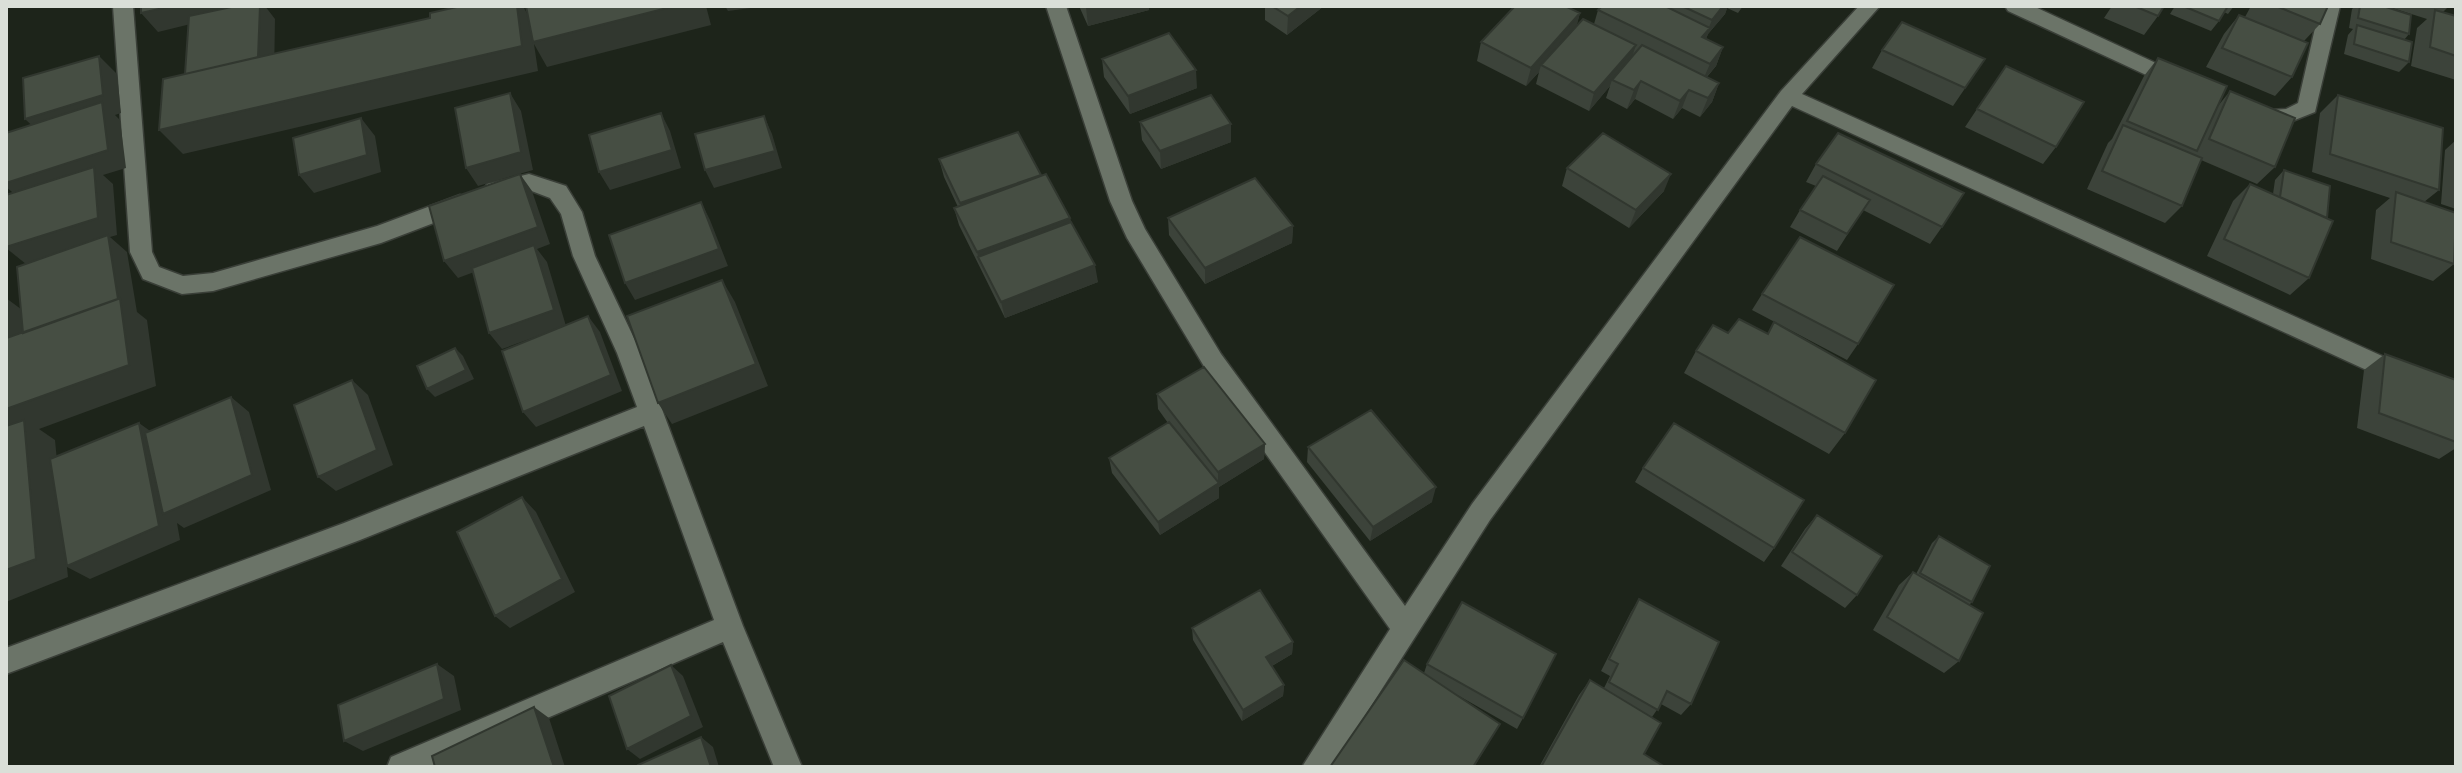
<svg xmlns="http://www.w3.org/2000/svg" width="2462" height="773" viewBox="0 0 2462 773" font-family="'IBM Plex Sans',sans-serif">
<rect width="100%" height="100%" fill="#1d241a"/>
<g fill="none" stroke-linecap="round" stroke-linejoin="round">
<g stroke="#3a3f38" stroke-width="3">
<path id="minor" d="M113 6H133L152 252 159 267 183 276 213 273 377 226 460 195 468 198 471 204 468 210 381 243 213 291 182 294 143 279 130 252Z
M1046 6H1066L1132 201 1145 229 1221 354 1405 606 1472 504 1781 91 1859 6H1880L1802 94 2402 365 2406 372 2402 379 2394 382 2386 379 1792 106 1490 520 1332 767H1302L1390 629 1205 368 1127 238 1110 201Z
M2005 6H2033L2186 77 2189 82 2186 87H2172L2008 11Z
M2320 6H2340L2315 112 2280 126 2254 121 2251 116 2254 111 2286 109 2298 103Z
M529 174 566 186 582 212 595 256 641 353 743 626 802 767H774L723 642 434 767H387L391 757 714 620 644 426 360 540 6 674V648L344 523 637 407 617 353 573 256 561 214 550 198 529 190 495 198 487 196 484 190 487 184Z"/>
</g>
<use href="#minor" fill="#6b7468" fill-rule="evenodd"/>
</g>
<path fill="#3c433a" d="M1079 6H1149V10L1088 26Z
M1265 6H1324L1287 35 1265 20Z
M1602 6H1743L1738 13 1727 8 1725 14 1708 34 1706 39 1723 47 1716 66 1707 77 1719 83 1712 102 1700 117 1682 108 1673 119 1635 99 1627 109 1606 98 1610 86 1589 111 1536 84 1539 72 1526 86 1477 61 1481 42 1580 13 1576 27 1594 24 1598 10Z
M2112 6H2164L2158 16 2144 35 2104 18Z
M2175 6H2234L2228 14 2224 12 2219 21 2211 31 2170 14Z
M2251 6H2328L2320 24 2304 41 2292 77 2275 96 2206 67 2224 34 2239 15 2245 17Z
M2355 6H2383L2409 34 2404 40 2409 62 2399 72 2344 54 2348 35 2353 29 2349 28 2352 9Z
M2386 6H2449L2443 12 2456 16V80L2411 66 2417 28 2427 19Z
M1882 50 1985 59 1953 106 1872 68Z
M2158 58 2218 106 2230 91 2275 167 2257 184 2201 160 2182 206 2165 223 2087 189 2108 143 2112 139 2144 76Z
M1102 59 1197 88 1130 114 1104 77Z
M2338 95 2439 190 2424 202 2454 264 2433 281 2371 259 2376 210 2390 198 2312 172 2320 113Z
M1977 109 2056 147 2043 164 1965 127Z
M1140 122 1231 142 1161 169 1142 140Z
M2456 140V209L2441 204 2445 150Z
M939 159 1041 175 1070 218 1071 222 1098 282 1005 318 959 225 954 208 958 207 944 177Z
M1816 164 1942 227 1930 244 1863 210 1837 251 1790 227 1800 210 1816 186 1806 182Z
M1567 168 1664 191 1629 228 1562 186Z
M2284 170 2309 278 2290 295 2207 256 2233 201 2250 184 2273 194 2275 180Z
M1168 218 1293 226 1292 243 1205 284 1169 235Z
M1762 294 1858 344 1847 360 1752 310Z
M1728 333 1768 334 1845 433 1829 454 1684 373 1696 351Z
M2385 354 2456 380V448L2439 459 2357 428 2364 370Z
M1157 394 1265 444 1264 459 1219 487V498L1160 535 1112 473 1109 458 1168 423 1158 409Z
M1308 447 1432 502 1370 541 1307 462Z
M1643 468 1774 548 1764 562 1635 482Z
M1817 515 1857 595 1845 608 1781 566 1805 529Z
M1939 536 1972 602 1969 605 1959 661 1944 673 1873 630 1899 585 1913 572 1916 574 1932 543Z
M1639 599 1691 704 1681 715 1661 704 1652 717 1644 754 1665 767H1539L1579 695 1590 680 1604 688 1610 676 1601 671 1631 612Z
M1192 628 1293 642 1292 654 1272 666 1284 685 1283 696 1242 721 1193 640Z
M1427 664 1523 718 1517 729 1452 692 1500 724 1474 767H1330L1424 673Z"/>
<path fill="#31372f" d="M172 6H266H265L275 19 274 77 201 93 260 7 158 32 141 13Z
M517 6H523L530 19 675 6H706L711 25 547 67 534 44 538 71 183 154 159 130Z
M725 6H765L728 11Z
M1090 6H1149V10L1088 26 1086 7Z
M1301 6H1324L1287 35 1288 16Z
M1723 6H1728L1725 14 1708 34 1703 46 1702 37 1707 32 1712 20Z
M1580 13 1575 32 1541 65 1539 72 1526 86 1531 68Z
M1636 45 1630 63 1612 80 1610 86 1589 111 1594 93Z
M1723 47 1716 66 1702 82 1710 64Z
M99 56 117 74 121 113 115 115 120 120 126 168 103 175 113 184 117 235 110 237 127 252 137 312 147 320 156 386 39 429 55 440 67 566 139 423 160 438 231 397 249 412 271 490 184 528 177 523 180 540 90 579 67 567 68 577 6 602V298L33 318 26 264 6 248 23 201 6 187V183L44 137 25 119Z
M1196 70 1197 88 1130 114 1128 96Z
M1641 81 1635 99 1627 109 1634 90Z
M1719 83 1712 102 1700 117 1708 98Z
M1689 90 1682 108 1673 119 1680 101Z
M510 93 521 111 533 170 478 186 466 168Z
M661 113 670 131 681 168 610 190 599 172Z
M764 116 772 134 782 168 714 188 705 170Z
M361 118 375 136 381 172 314 193 299 175Z
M1231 124V142L1161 169 1160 151Z
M520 174 532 191 550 244 537 249 547 262 566 326 502 349 489 333 536 249 458 278 444 261Z
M1671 174 1664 191 1629 228 1636 210Z
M1041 175 1044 192 964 220 960 203Z
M701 202 710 220 728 266 635 300 625 283Z
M1070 218 1073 235 978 257 981 269 977 252Z
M1293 226 1292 243 1205 284V268Z
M1095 265 1098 282 1005 318 1001 302Z
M722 280 735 302 768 386 672 424 658 403Z
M588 316 600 332 622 391 536 427 523 412Z
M455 348 463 356 474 379 435 397 427 389Z
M352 380 368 395 393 465 336 491 318 477Z
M1265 444 1264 459 1219 487V498L1160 535 1158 522 1218 483V472Z
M1436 487 1432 502 1370 541 1373 527Z
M522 497 536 512 575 592 510 628 495 616Z
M1293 642 1292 654 1266 669V657Z
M437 664 454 676 461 710 363 751 344 741Z
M671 665 683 676 703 727 640 759 627 749Z
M1284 685 1283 696 1242 721 1243 710Z
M534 707 549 718 565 767H554Z
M701 737 713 747 719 767H711Z"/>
<path fill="#464e43" stroke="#31372f" stroke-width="2" d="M141 6H172L141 13Z
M236 6H260L258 57 185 74 189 16Z
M461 6H517L522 46 159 130 163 79 430 18V13Z
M526 6H675L533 42Z
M1272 6H1301L1288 16Z
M1515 6H1565L1580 13 1531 68 1481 42Z
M1602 6H1665L1710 28 1702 37 1723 47 1710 64 1598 10Z
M1682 6H1723L1712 20Z
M2134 6H2164L2158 16Z
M2183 6H2228L2219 21Z
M2276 6H2328L2320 24Z
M2360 6H2383L2411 15 2409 34 2358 18Z
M2435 10 2456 16V56L2430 47Z
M2239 15 2308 43 2292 77 2222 48Z
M1583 19 1636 45 1594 93 1541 65Z
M1902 22 1985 59 1965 88 1882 50Z
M2357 25 2412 42 2409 62 2354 44Z
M1169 33 1196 70 1128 96 1102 59Z
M1642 45 1719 83 1708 98 1689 90 1680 101 1641 81 1634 90 1612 80Z
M99 56 103 95 25 119 23 78Z
M2158 58 2227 86 2197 151 2127 121Z
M2006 66 2084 102 2056 147 1977 109Z
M2230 91 2295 118 2275 167 2209 139Z
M510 93 521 152 466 168 455 108Z
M1211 95 1231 124 1160 151 1140 122Z
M2338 95 2443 128 2439 190 2330 154Z
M102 102 108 150 6 183V133Z
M661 113 672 150 599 172 589 135Z
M764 116 775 151 705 170 695 134Z
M361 118 367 155 299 175 293 138Z
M2123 125 2202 158 2182 206 2102 171Z
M1018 132 1041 175 960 203 939 159Z
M1603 133 1671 174 1636 210 1567 168Z
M1838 133 1964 193 1942 227 1816 164Z
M94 167 98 218 6 247V195Z
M2284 170 2330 186 2327 218 2280 197Z
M520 174 538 227 444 261 429 206Z
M1046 174 1070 218 977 252 954 208Z
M1823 176 1870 200 1847 234 1800 210Z
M1255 178 1293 226 1205 268 1168 218Z
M2250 184 2333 221 2309 278 2224 239Z
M2396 192 2456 213 2454 264 2391 242Z
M701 202 719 249 625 283 609 235Z
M1071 222 1095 265 1001 302 978 257Z
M108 235 118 299 23 333 17 267Z
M1800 237 1894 285 1858 344 1762 294Z
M534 245 554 310 489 333 472 268Z
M722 280 756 364 658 403 627 316Z
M120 298 129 365 6 409V329L7 338Z
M588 316 611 375 523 412 502 351Z
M1739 319 1768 334 1774 322 1876 380 1845 433 1696 351 1713 325 1728 333Z
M455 348 466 370 427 389 417 366Z
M2385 354 2456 380V442L2379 413Z
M1204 367 1265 444 1218 472 1157 394Z
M352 380 377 450 318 477 294 405Z
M231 397 252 475 163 514 145 433Z
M1371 410 1436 487 1373 527 1308 447Z
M24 420 36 559 6 570V426Z
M1169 422 1219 483 1158 522 1109 458Z
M139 423 159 526 67 566 50 459Z
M1674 423 1804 500 1774 548 1643 468Z
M522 497 562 579 495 616 457 532Z
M1817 515 1882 556 1857 595 1792 552Z
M1939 536 1990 566 1972 602 1920 573Z
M1913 572 1983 613 1959 661 1887 617Z
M1260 590 1293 642 1266 657 1284 685 1243 710 1192 628Z
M1639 599 1719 642 1691 704 1667 691 1658 710 1609 682 1618 664 1609 659Z
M1462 602 1556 654 1523 718 1427 664Z
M1404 660 1500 724 1473 767H1330Z
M437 664 444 699 344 741 338 705Z
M671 665 691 716 627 749 609 696Z
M1590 680 1661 723 1644 754 1665 767H1541Z
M534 707 554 767H435L432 756Z
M701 737 711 767H639L638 765Z"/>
<rect width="2462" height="773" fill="none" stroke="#dadfd8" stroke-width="16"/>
</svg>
